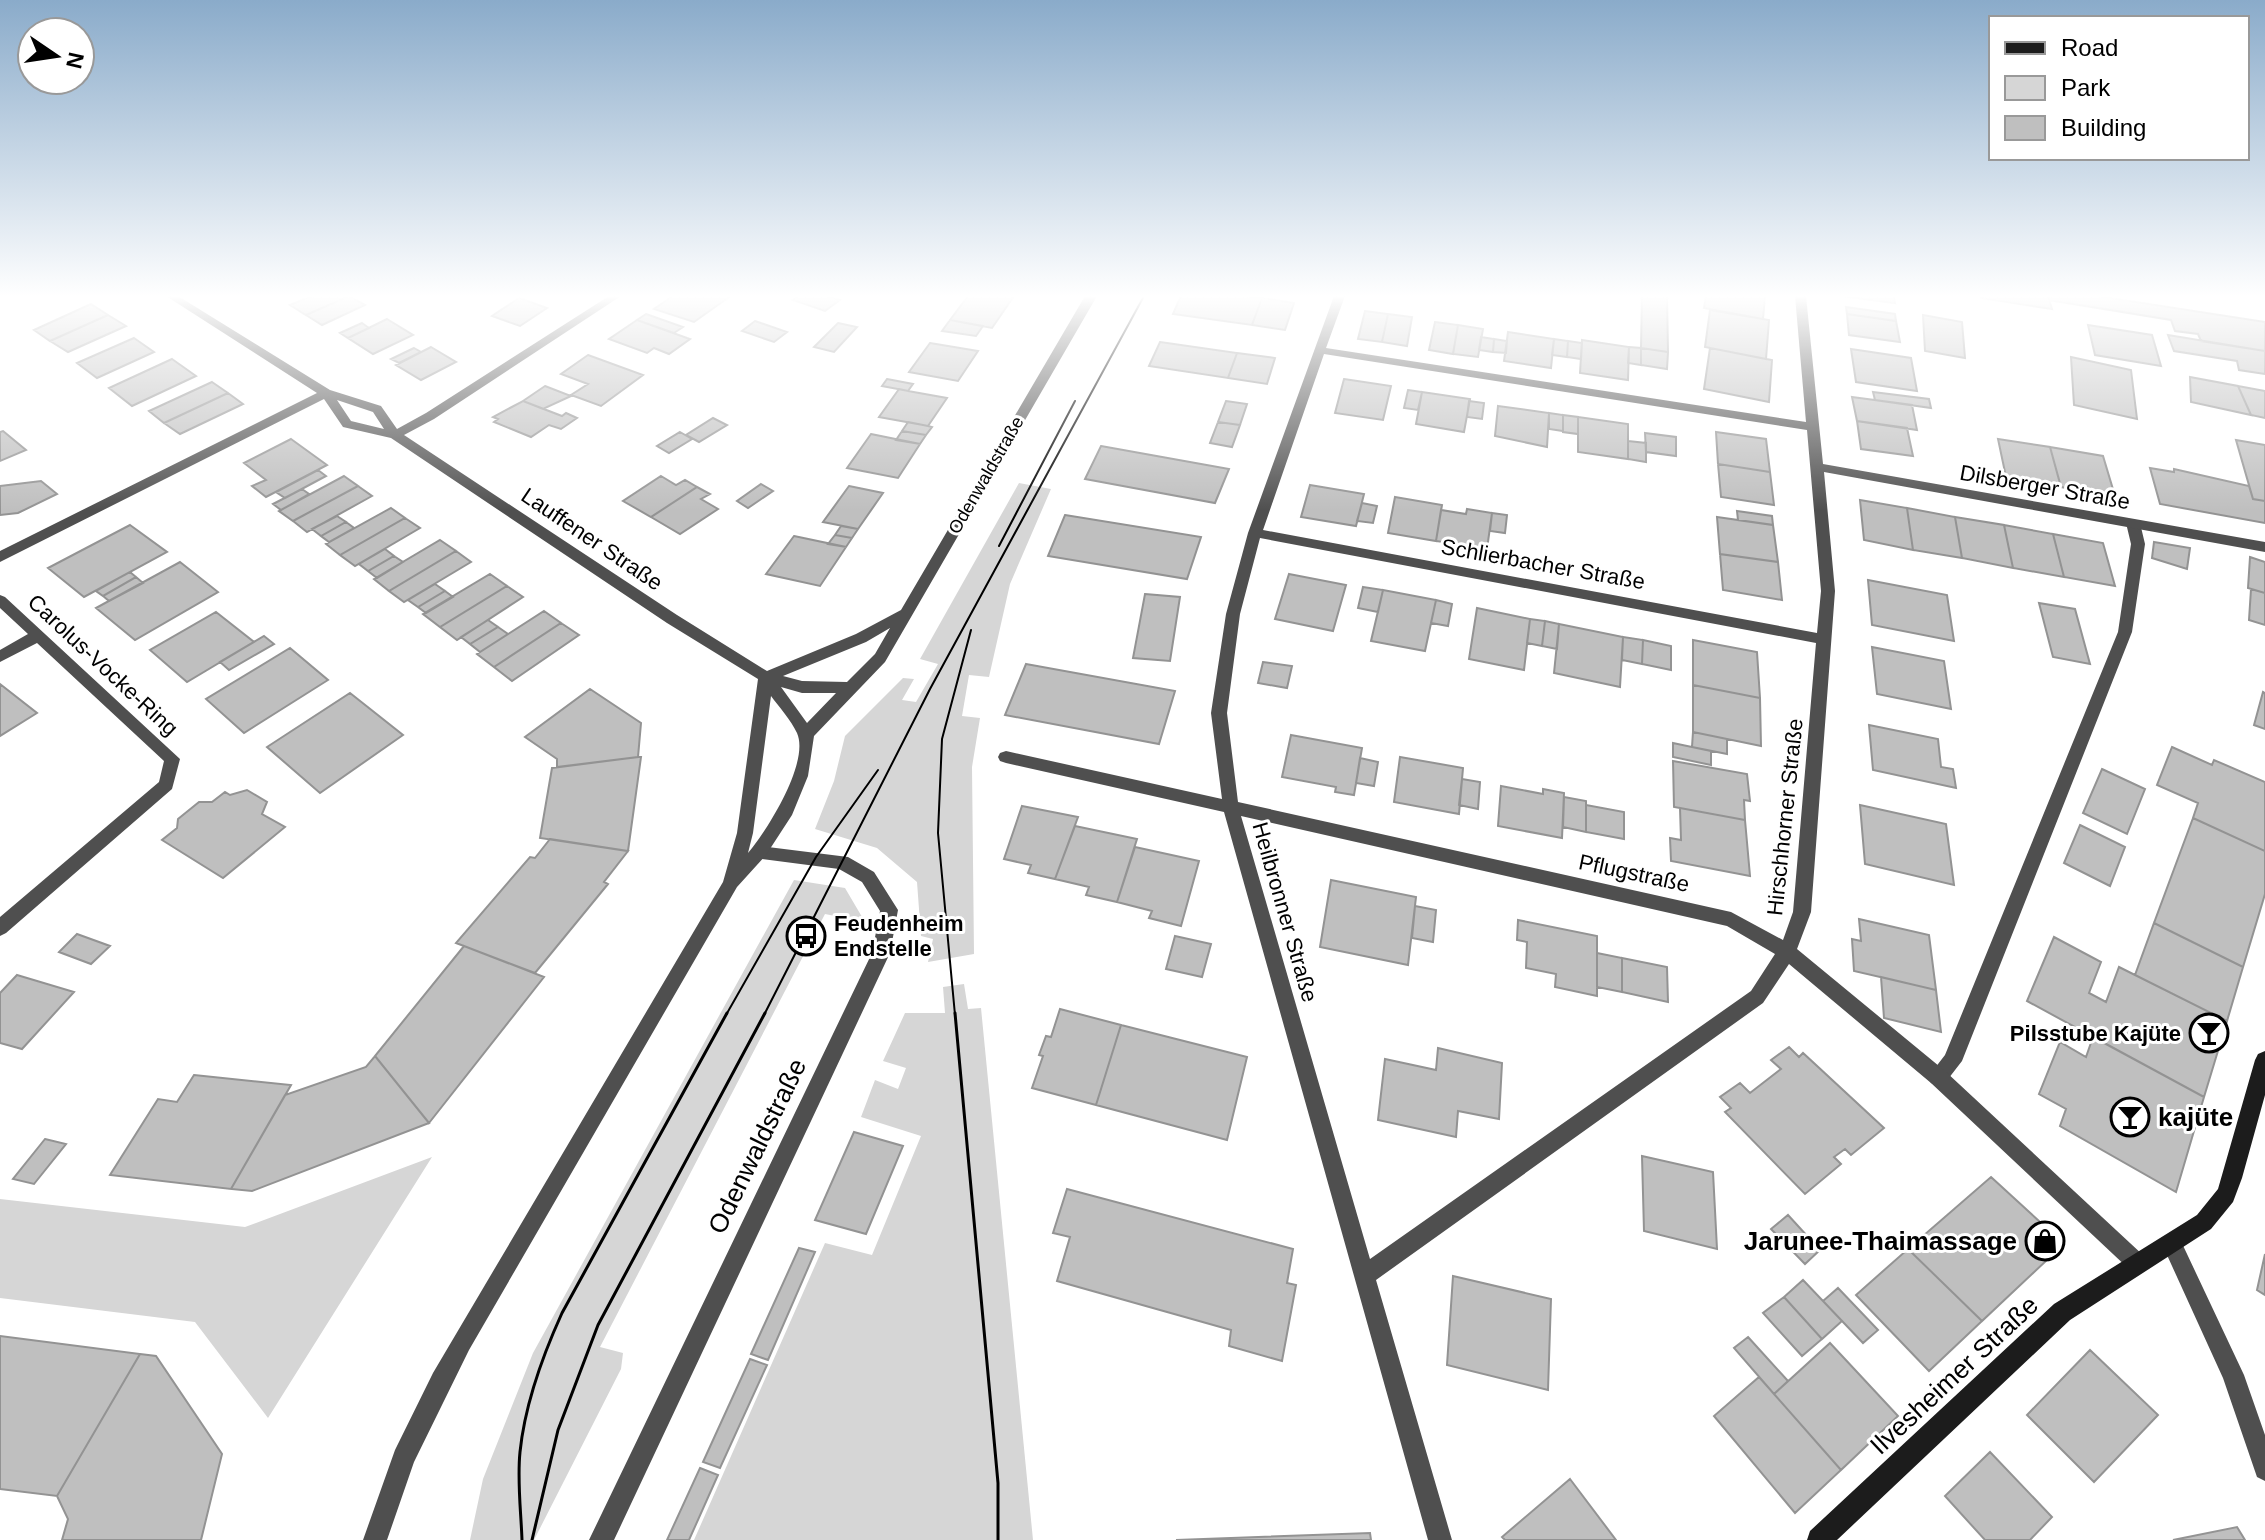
<svg xmlns="http://www.w3.org/2000/svg" width="2265" height="1540" viewBox="0 0 2265 1540" font-family="Arial,sans-serif">
<rect width="100%" height="100%" fill="#fff"/>
<path fill="#d6d6d6" d="M1019 483 1051 489 1010 584 989 677 969 675 962 716 980 718 972 767 974 954 928 962 933 939 921 936 917 882 877 848 815 829 834 781 845 736 903 678 914 679 902 700 916 702 938 664 920 659Z
M794 880 845 888 865 922 825 914 600 1347 623 1353 621 1369 534 1540H470L483 1479 533 1353Z
M964 984 968 1009 981 1008 1033 1540H694L825 1243 872 1255 921 1136 861 1117 875 1080 898 1089 906 1068 883 1061 905 1013H945L943 987Z
M432 1157 268 1418 195 1322 0 1298V1199L245 1227Z"/>
<path fill="#bfbfbf" stroke="#939393" stroke-width="2" d="M312 296H349L306 315 290 305Z
M349 296 365 305 322 325 306 315Z
M673 296H726L729 297 694 322 654 309Z
M799 296H826L840 300 825 311 793 300Z
M968 296H1014L992 328 950 320Z
M1181 296H1244L1262 298 1252 325 1173 314Z
M1642 296H1667L1668 352 1641 348Z
M1706 296H1765L1763 319 1704 308Z
M1841 296H1894L1895 303Z
M1981 296H2048L2052 309 1981 298Z
M2048 296H2097L2265 322V351L2201 341 2198 334 2175 331 2171 320 2049 300Z
M519 298 547 308 520 326 492 316Z
M1262 298 1294 303 1285 330 1252 325Z
M91 304 108 315 50 341 34 330Z
M1846 307 1895 314 1896 321 1847 314Z
M1710 310 1769 320 1766 359 1705 347Z
M1365 311 1388 314 1382 342 1358 339Z
M646 314 683 327 674 333 637 320Z
M1388 314 1412 317 1407 346 1382 342Z
M1847 314 1896 321 1900 342 1849 335Z
M108 315 126 326 68 352 50 341Z
M1923 315 1962 322 1965 358 1925 351Z
M387 319 413 335 373 354 348 338Z
M637 320 687 338 690 339 669 354 654 348 647 353 609 339Z
M950 320 983 326 976 336 942 331Z
M755 321 787 332 774 342 742 331Z
M1435 322 1458 325 1453 354 1429 350Z
M362 323 369 328 348 338 340 333Z
M838 323 857 327 834 352 814 347Z
M1458 325 1483 329 1478 357 1453 354Z
M2088 325 2152 335 2161 366 2095 355Z
M1508 332 1554 339 1551 368 1504 361Z
M2168 335 2265 351V374L2239 370 2237 361 2174 351Z
M1481 337 1494 339 1493 352 1479 350Z
M134 338 154 352 97 378 77 363Z
M1494 339 1507 341 1506 353 1493 352Z
M1554 339 1568 341 1567 357 1552 355Z
M1582 340 1629 347 1628 380 1580 373Z
M1568 341 1582 343 1581 359 1567 357Z
M1160 342 1237 353 1228 378 1149 366Z
M930 343 978 351 958 381 909 372Z
M431 347 456 362 421 380 396 365Z
M1629 347 1641 348V365L1628 363Z
M414 348 421 352 399 363 391 359Z
M1641 348 1668 352 1667 369 1641 365Z
M1710 348 1772 360 1769 402 1704 389Z
M1851 349 1911 358 1917 391 1856 382Z
M1237 353 1275 358 1267 384 1228 378Z
M588 355 643 375 601 406 571 395 588 384 561 374Z
M2071 357 2131 370 2137 419 2074 405Z
M172 359 196 376 132 406 109 388Z
M2190 377 2238 386 2251 415 2191 402Z
M887 379 913 384 908 391 882 386Z
M1344 379 1391 386 1383 420 1335 413Z
M212 382 228 393 164 423 149 411Z
M545 386 571 396 543 409 523 401Z
M2238 386 2265 391V418L2251 415Z
M899 389 908 391 947 398 928 426 879 417Z
M1408 390 1422 392 1418 410 1404 408Z
M1422 392 1470 399 1464 432 1416 424Z
M1873 392 1929 399 1931 408 1875 400Z
M228 393 243 404 180 434 164 423Z
M1852 397 1912 405 1917 430 1857 421Z
M523 401 562 416 566 413 577 418 561 429 549 425 531 437 494 422 498 419 493 417Z
M1226 401 1247 404 1240 425 1218 422Z
M1469 401 1484 403 1482 419 1467 417Z
M1498 406 1549 413 1547 447 1495 436Z
M1549 413 1563 415V431L1549 429Z
M1563 415 1578 417V434L1563 432Z
M1578 417 1628 424V459L1578 452Z
M713 418 727 425 699 442 686 435Z
M1857 421 1907 428 1913 456 1861 449Z
M908 422 928 426 932 427 926 435 902 431Z
M1218 422 1240 425 1232 447 1210 443Z
M3 431 26 450 0 461V432Z
M902 431 926 435 920 444 896 440Z
M680 432 692 439 669 453 657 446Z
M1716 432 1766 439 1770 472 1718 464Z
M1645 433 1676 437V456L1646 452Z
M871 434 920 444 898 478 847 468Z
M291 439 327 465 266 497 252 486 266 480 244 463Z
M1998 439 2050 447 2061 487 2006 477Z
M2236 440 2265 445V501L2253 499Z
M1628 441 1646 443V462L1628 459Z
M1101 446 1229 469 1215 503 1085 479Z
M2050 447 2103 456 2115 496 2061 487Z
M1718 464 1770 472 1774 505 1721 497Z
M2150 468 2174 472V469L2249 486 2253 499 2265 501V523L2160 504Z
M318 470 326 476 285 498 276 492Z
M344 476 358 486 293 521 279 511Z
M661 476 676 485 685 480 697 487 651 517 623 501Z
M41 481 57 494 18 513 0 515V486Z
M761 484 773 491 748 508 737 501Z
M1310 485 1364 494 1356 526 1301 517Z
M358 486 372 496 307 532 293 521Z
M849 486 883 493 858 529 823 522Z
M697 487 710 494 701 499 718 509 680 534 651 517Z
M302 489 309 494 281 510 273 504Z
M1395 497 1442 505 1436 541 1388 533Z
M1860 500 1907 508 1913 550 1864 540Z
M1362 503 1377 506 1373 523 1357 521Z
M391 508 405 518 340 555 326 544Z
M1907 508 1955 517 1962 558 1913 550Z
M1467 509 1492 513 1487 549 1436 541 1441 510 1466 514Z
M1737 511 1772 516 1773 525 1738 520Z
M1492 513 1507 515 1505 533 1490 531Z
M1065 515 1201 537 1187 579 1048 556Z
M337 516 346 522 321 536 312 529Z
M1717 517 1773 525 1778 562 1720 554Z
M1955 517 2004 525 2013 568 1962 558Z
M405 518 420 528 355 566 340 555Z
M346 522 354 528 329 542 321 536Z
M130 525 167 552 84 597 48 568Z
M2004 525 2053 534 2064 577 2013 568Z
M841 526 858 529 852 538 835 535Z
M2053 534 2103 543 2115 586 2064 577Z
M835 535 852 538 846 547 828 544Z
M794 536 846 547 820 586 766 574Z
M440 540 456 551 389 591 374 579Z
M2154 542 2190 548 2187 569 2152 558Z
M385 549 394 556 368 571 359 564Z
M456 551 471 562 404 602 389 591Z
M1720 554 1778 562 1782 600 1723 590Z
M394 556 403 562 377 578 368 571Z
M2250 557 2265 562V593L2248 588Z
M180 562 218 592 135 640 96 608Z
M130 572 136 577 103 596 96 591Z
M490 574 507 586 440 627 423 614Z
M1289 574 1346 585 1333 631 1275 619Z
M136 577 143 583 109 601 103 596Z
M1868 580 1947 595 1954 641 1872 625Z
M435 584 445 591 418 607 408 600Z
M507 586 523 597 457 640 440 627Z
M1363 587 1383 590 1378 612 1358 608Z
M2251 589 2265 593V625L2249 620Z
M1383 590 1436 600 1425 651 1371 641Z
M445 591 453 597 426 613 418 607Z
M1145 594 1180 597 1170 661 1133 658Z
M1436 600 1452 604 1448 626 1431 623Z
M2039 603 2075 609 2090 664 2053 657Z
M1477 608 1530 619 1524 670 1469 659Z
M544 611 561 623 494 667 477 654Z
M216 612 254 642 187 682 150 650Z
M1530 619 1545 621 1542 646 1527 643Z
M488 620 498 627 470 644 461 637Z
M1545 621 1559 624 1557 649 1542 646Z
M561 623 579 635 512 681 494 667Z
M1559 624 1623 637 1620 687 1554 673Z
M498 627 508 634 480 652 470 644Z
M264 636 274 644 229 670 220 662Z
M1623 637 1643 640 1642 664 1622 660Z
M1643 640 1671 646V670L1642 664Z
M1693 640 1757 652 1760 698 1693 685Z
M1872 647 1944 661 1951 709 1877 694Z
M290 648 328 680 244 733 206 699Z
M1263 662 1292 666 1287 688 1258 683Z
M1026 664 1175 691 1159 744 1005 715Z
M0 684 37 713 0 736Z
M1693 685 1760 698 1761 746 1693 732Z
M590 689 641 723 638 757 557 767V759L525 737Z
M2263 692 2265 693V729L2254 725Z
M350 693 403 735 320 793 267 747Z
M1869 725 1938 739 1941 767 1953 769 1956 788 1873 770Z
M1693 732 1727 739V754L1692 747Z
M1291 735 1362 748 1354 795 1335 792 1336 787 1282 777Z
M1673 743 1711 751V765L1673 757Z
M2172 747 2212 765 2214 760 2265 782V851L2193 818 2198 803 2157 785Z
M638 757H641L628 851 540 838 552 768Z
M1400 757 1463 768 1459 814 1394 802Z
M1360 758 1378 762 1374 786 1356 783Z
M1673 761 1747 774 1750 801 1744 800 1745 820 1674 807Z
M2102 769 2145 789 2127 834 2083 813Z
M1462 779 1480 782 1478 809 1459 805Z
M1501 786 1543 794V789L1564 793 1562 838 1498 826Z
M247 790 267 802 262 814 285 827 223 878 162 840 177 828 178 819 199 802H212L225 792 230 795Z
M1564 797 1586 801V832L1563 827Z
M1586 805 1624 812V839L1586 832Z
M1860 805 1946 824 1954 885 1865 864Z
M1022 806 1078 817 1055 879 1028 873 1031 865 1004 859Z
M1680 808 1745 820 1750 876 1671 861 1670 838 1681 840Z
M2193 818 2265 851V894L2243 967 2154 923Z
M2080 825 2125 847 2110 886 2064 863Z
M1075 826 1137 839 1117 902 1086 895 1089 887 1055 879Z
M550 839 628 851 604 882 608 884 535 973 456 943 530 857 535 858Z
M1135 847 1199 861 1181 926 1149 918 1152 911 1117 902Z
M1331 880 1416 897 1408 965 1320 947Z
M1415 906 1436 910 1433 942 1412 938Z
M1859 919 1929 935 1936 990 1854 971 1852 939 1861 941Z
M1518 920 1597 936V996L1555 987 1556 974 1526 968 1527 942 1517 940Z
M2154 923 2243 967 2227 1021 2135 975Z
M77 934 110 946 91 964 59 952Z
M1175 936 1211 944 1202 977 1166 969Z
M2054 937 2101 962 2089 993 2106 1002 2119 967 2227 1021 2204 1097 2027 1001Z
M464 946 544 977 429 1123 375 1056Z
M1597 953 1622 958V992L1597 987Z
M1622 958 1667 967 1668 1002 1622 992Z
M17 975 74 992 22 1049 0 1043V993Z
M1881 977 1936 990 1941 1032 1884 1018Z
M1060 1009 1121 1025 1096 1105 1032 1088 1043 1056 1039 1055 1046 1036 1051 1037Z
M1121 1025 1247 1057 1227 1140 1096 1105Z
M2093 1037 2204 1097 2176 1192 2060 1126 2066 1109 2039 1094 2060 1042 2086 1057Z
M1789 1047 1799 1057 1803 1053 1884 1128 1851 1155 1845 1149 1834 1157 1841 1164 1805 1194 1725 1112 1731 1108 1720 1097 1740 1083 1750 1093 1781 1069 1771 1060Z
M1438 1048 1502 1063 1499 1119 1458 1111 1456 1137 1378 1120 1385 1059 1436 1070Z
M375 1056 429 1123 252 1191 231 1189 285 1095 366 1067Z
M194 1075 291 1085 231 1189 110 1175 158 1099 177 1102Z
M854 1132 903 1146 866 1234 815 1220Z
M45 1139 66 1144 34 1184 13 1179Z
M1642 1156 1713 1172 1717 1249 1644 1231Z
M1991 1177 2064 1244 1982 1321 1908 1249Z
M1067 1189 1293 1249 1287 1283 1296 1285 1282 1361 1229 1346 1231 1330 1057 1281 1070 1237 1053 1233Z
M1788 1215 1820 1250 1805 1264 1771 1229Z
M799 1248 815 1252 768 1360 751 1354Z
M1908 1249 1982 1321 1929 1371 1856 1295Z
M2265 1254V1295L2257 1290Z
M1453 1276 1551 1299 1548 1390 1447 1365Z
M1803 1280 1842 1321 1822 1339 1784 1297Z
M1838 1288 1878 1330 1863 1343 1823 1301Z
M1784 1297 1822 1339 1802 1356 1763 1313Z
M0 1336 140 1354 57 1496 0 1489Z
M1748 1337 1788 1381 1774 1394 1734 1348Z
M1830 1343 1898 1416 1841 1470 1774 1394Z
M2090 1350 2158 1415 2094 1482 2027 1415Z
M140 1354 156 1356 222 1454 201 1540H62L68 1519 57 1496Z
M750 1359 767 1365 720 1468 703 1462Z
M1759 1377 1841 1470 1795 1513 1714 1416Z
M1990 1452 2052 1517 2030 1540H1985L1945 1496Z
M700 1468 718 1475 689 1540H667Z
M1570 1479 1616 1540H1505L1502 1537Z
M2237 1527 2245 1540H2173Z
M1370 1533 1371 1540H1176Z"/>
<g fill="none" stroke-linecap="round" stroke-linejoin="round">
<path fill="#4f4f4f" fill-rule="evenodd" d="M2133 519 2140 523 2145 544 2132 632 1962 1061 1945 1083 1938 1086 1931 1083 1928 1077 1945 1055 2118 632 2131 544 2126 523Z
M761 846 848 857 874 872 898 910 890 953 614 1540H589L872 953 880 911 862 882 839 869 755 858 753 853 755 848Z"/>
<path fill="#4f4f4f" fill-rule="evenodd" d="M166 296H178L330 390 381 406 397 429 426 413 609 296H621L434 419 404 435 677 615 767 671 856 634 901 610 1085 296H1097L885 662 814 736 808 776 792 815 766 855 737 887 469 1350 414 1462 387 1540H363L395 1450 433 1373 723 882 737 833 758 679 667 623 391 438 343 427 324 399 0 562V551L317 393ZM337 400 373 412 384 429 351 421ZM890 628 875 654 847 682 802 681 783 676 866 642ZM781 687 802 693H836L807 723ZM771 696C779 707 791 720 797 733 810 762 767 831 748 853L753 833Z
M1334 296H1345L1326 348 1806 422 1795 296H1806L1823 464 2265 542V552L1824 472 1835 591 1811 912 1797 949 1945 1071 2144 1256 2148 1263 2144 1270 2137 1274 2130 1270 1931 1083 1789 964 1763 1003 1376 1280 1452 1540H1428L1224 812 1006 763 1000 761 998 757 1000 753 1006 751 1222 799 1211 713 1226 614 1248 533ZM1324 354 1807 430 1821 591 1817 633 1263 530ZM1260 538 1816 643 1793 912 1783 940 1731 912 1238 802 1227 713 1240 614ZM1241 816 1727 926 1775 954 1751 991 1370 1259Z
M0 595 5 597 180 759 172 789 6 933 0 936V917L159 782 164 761 37 643 0 662V650L28 634 0 608Z
M2172 1234 2179 1237 2244 1375 2265 1435V1481L2257 1477 2223 1378 2162 1244 2165 1237Z"/>
<path fill="#1c1c1c" fill-rule="evenodd" d="M2265 1051V1095L2242 1178 2233 1202 2211 1229 2070 1320 1837 1540H1807L1810 1531 2054 1304 2197 1215 2218 1189 2255 1060 2258 1054Z"/>
<path stroke="#000" stroke-width="2" d="M999 546 1075 401
M726 1015 816 857 878 770
M764 1015 930 689 1144 296
M955 1015 938 833 942 739 971 630"/>
<path stroke="#000" stroke-width="3" d="M955 1013 998 1483V1540
M522 1540C521 1511 517 1481 520 1452 525 1403 542 1357 562 1313L727 1013
M532 1540 558 1430 598 1325 765 1013"/>
</g>
<linearGradient id="sky" x2="0" y2="1"><stop stop-color="#8aabca"/><stop offset="0.58" stop-color="#fff"/><stop offset="1" stop-color="#fff" stop-opacity="0"/></linearGradient>
<rect width="2265" height="511" fill="url(#sky)"/>
<defs>
<g id="bus-ring" transform="scale(2)"><circle r="9.5" fill="#fff" stroke="#000" stroke-width="1.5"/><path d="M-5-6H5V4H4V6H2V4H-2V6H-4V4H-5ZM-3.5-4V0h7V-4ZM-3.5 1.2v1.5H-2V1.2ZM2 1.2v1.5H3.5V1.2Z" fill="#000"/></g>
<g id="bar-ring" transform="scale(2)"><circle r="9.5" fill="#fff" stroke="#000" stroke-width="1.5"/><path d="M-6-5H6L.8 .8V4.5H3.5V6h-7V4.5H-.8V.8Z" fill="#000"/></g>
<g id="shop-ring" transform="scale(2)"><circle r="9.5" fill="#fff" stroke="#000" stroke-width="1.5"/><path d="M-5-2.5h2.3a2.7 3.5 0 0 1 5.4 0H5L5.5 6h-11ZM-1.5-2.5h3a1.5 2.3 0 0 0-3 0Z" fill="#000"/></g>
</defs>
<g fill-rule="evenodd">
<use href="#bus-ring" x="806" y="936"/>
<use href="#bar-ring" x="2209" y="1033"/>
<use href="#bar-ring" x="2130" y="1117"/>
<use href="#shop-ring" x="2045" y="1241"/>
</g>
<g text-anchor="middle" dominant-baseline="central" stroke-width="6" stroke-linejoin="round" paint-order="stroke">
<g font-size="18" fill="#000" stroke="#fff">
<text transform="translate(986 475) rotate(-60)">Odenwaldstraße</text>
</g>
<g font-size="22" fill="#000" stroke="#fff">
<text transform="translate(2045 487) rotate(10)">Dilsberger Straße</text>
<text transform="translate(592 539) rotate(34)">Lauffener Straße</text>
<text transform="translate(1543 564) rotate(10)">Schlierbacher Straße</text>
<text transform="translate(103 665) rotate(43)">Carolus-Vocke-Ring</text>
<text transform="translate(1785 817) rotate(-84)">Hirschhorner Straße</text>
<text transform="translate(1634 873) rotate(12)">Pflugstraße</text>
<text transform="translate(1285 912) rotate(74)">Heilbronner Straße</text>
</g>
<g font-size="22" font-weight="bold" fill="#000" stroke="#fff" text-anchor="start">
<text x="834" y="923">Feudenheim<tspan x="834" dy="25">Endstelle</tspan></text>
<text x="2181" y="1033" text-anchor="end">Pilsstube Kajüte</text>
</g>
<g font-size="26" font-weight="bold" fill="#000" stroke="#fff" text-anchor="start">
<text x="2158" y="1117">kajüte</text>
<text x="2017" y="1241" text-anchor="end">Jarunee-Thaimassage</text>
</g>
<g font-size="26" fill="#000" stroke="#fff">
<text transform="translate(757 1146) rotate(-64)">Odenwaldstraße</text>
<text transform="translate(1954 1375) rotate(-43)">Ilvesheimer Straße</text>
</g>
</g>
<rect x="1989" y="16" width="260" height="144" fill="#ffffff" stroke="#999999" stroke-width="2"/>
<rect x="2005" y="42" width="40" height="12" fill="#1c1c1c" stroke="#999999" stroke-width="2"/>
<text x="2061" y="56" font-size="24" fill="#000000">Road</text>
<rect x="2005" y="76" width="40" height="24" fill="#d6d6d6" stroke="#999999" stroke-width="2"/>
<text x="2061" y="96" font-size="24" fill="#000000">Park</text>
<rect x="2005" y="116" width="40" height="24" fill="#bfbfbf" stroke="#999999" stroke-width="2"/>
<text x="2061" y="136" font-size="24" fill="#000000">Building</text>
<g transform="translate(56 56) rotate(103)"><circle r="38" fill="#ffffff" stroke="#999999" stroke-width="2"/>
<path d="M0-6L14 30L0 20L-14 30Z" fill="#000000"/>
<text y="-12" font-size="22" font-weight="bold" text-anchor="middle" fill="#000000">N</text>
</g>
</svg>
